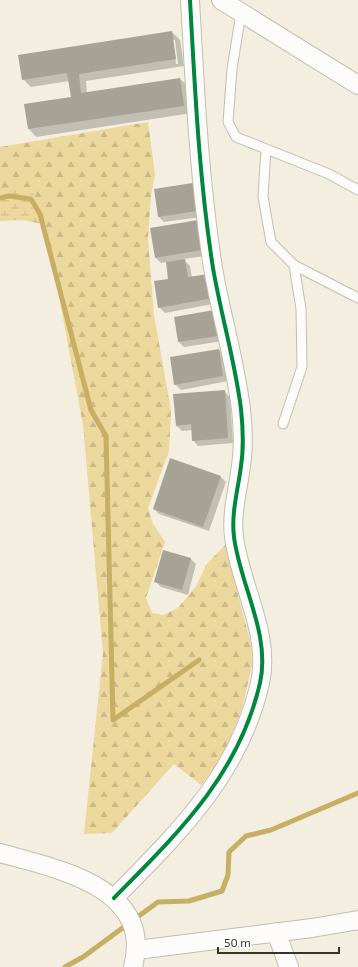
<svg xmlns="http://www.w3.org/2000/svg" width="358" height="967" viewBox="0 0 358 967" font-family="'Exo 2',sans-serif">
<defs>
<pattern id="forest-firs" width="22" height="20" patternUnits="userSpaceOnUse"><rect width="22" height="20" fill="#ecd79d"/><path d="M5 1l3.5 6h-7zM16 11l3.5 6h-7z" fill="#cbb987"/></pattern>
<pattern id="wetland-marsh" width="20" height="14" patternUnits="userSpaceOnUse"><rect width="20" height="14" fill="#ecd79d"/><path d="M1 5h8M5 5V1M11 12h8M15 12V8" fill="none" stroke="#cbb987"/></pattern>
</defs>
<rect width="100%" height="100%" fill="#f3eedf"/>
<path fill="url(#forest-firs)" d="M148 122 155 174 151 196 148 238 154 315 171 410 169 451 148 508 152 522 165 542 146 598 152 613 163 615 178 608 197 585 206 565 225 545 251 644 252 665 242 709 223 757 201 785 174 764 112 833 84 834 103 653 83 425 44 216 17 187H0V147Z"/>
<path fill="url(#wetland-marsh)" d="M0 187H17L33 193 44 216 46 225 23 220 0 221Z"/>
<path fill="#0003" fill-rule="evenodd" d="M172 32 180 40 184 66 86 81 87 93 180 79 188 86 192 113 36 137 29 129 25 105 72 98 69 81 31 87 23 79ZM173 40H175L178 64H176Z
M155 190 208 216 164 222 159 217Z
M151 229 213 255 183 259 190 266 192 278 218 303 165 313 159 307 170 280 167 262 161 263 156 258Z
M214 311 223 341 184 347 179 342Z
M219 350 224 355 228 381 181 390 175 384Z
M224 391 230 397 233 443 198 446 193 440 192 430 182 431 176 425Z
M221 477 226 482 209 531 159 514 154 509Z
M164 551 191 559 196 564 188 595 161 587 155 581Z"/>
<g fill="none" stroke-linecap="round" stroke-linejoin="round">
<path stroke="#c6ae63" stroke-width="5" d="M0 198 9 196 31 199 40 214 91 410 106 436 113 720 199 660
M65 967 83 957 158 902 189 901 222 891 228 875 229 852 246 836 271 830 358 793"/>
</g>
<path fill="#a6a296" d="M172 31 176 59 79 74 81 93 180 78 184 106 28 129 24 104 71 97 67 73 22 80 18 55Z
M199 182 203 210 158 217 154 189Z
M204 219 208 249 155 258 150 228Z
M185 259 188 277 209 274 213 298 158 308 154 281 168 279 166 262Z
M214 310 218 336 178 342 174 317Z
M219 349 223 376 174 385 170 357Z
M225 390 228 438 192 441 191 424 176 426 173 394Z
M170 458 221 476 203 527 153 509Z
M163 550 191 558 182 590 154 582Z"/>
<g fill="none" stroke-linecap="round" stroke-linejoin="round">
<g stroke="#c2beb2" stroke-width="11">
<path id="service" d="M241 13 232 69 228 122 236 137 329 174 358 190
M266 149 263 197 271 242 294 265 358 298
M283 424 302 367 301 309 294 265"/>
</g>
<g stroke="#c2beb2" stroke-width="20">
<path id="minor" d="M221 0 358 85
M0 853C57 869 154 887 133 967
M114 898C178 833 239 775 260 683 271 634 240 585 234 537 231 513 238 490 241 466 244 447 243 428 241 409 235 361 221 315 213 268 199 179 195 90 190 0
M276 932 289 967
M137 950 312 928 358 920"/>
</g>
<use href="#service" stroke="#fdfcfa" stroke-width="9"/>
<use href="#minor" stroke="#fdfcfa" stroke-width="18"/>
<g stroke="#fff" stroke-width="6">
<path id="cycleway" d="M114 898C178 833 239 775 260 683 271 634 240 585 234 537 231 513 238 490 241 466 244 447 243 428 241 409 235 361 221 315 213 268 199 179 195 90 190 0"/>
</g>
<use href="#cycleway" stroke="#00873e" stroke-width="4"/>
</g>
<path d="M218 947v6h121v-6" fill="none" stroke="#363328" stroke-width="2"/>
<text x="224" y="947" font-size="12" fill="#363328" stroke="#ffffff" stroke-width="3" paint-order="stroke">50 m</text>
</svg>
